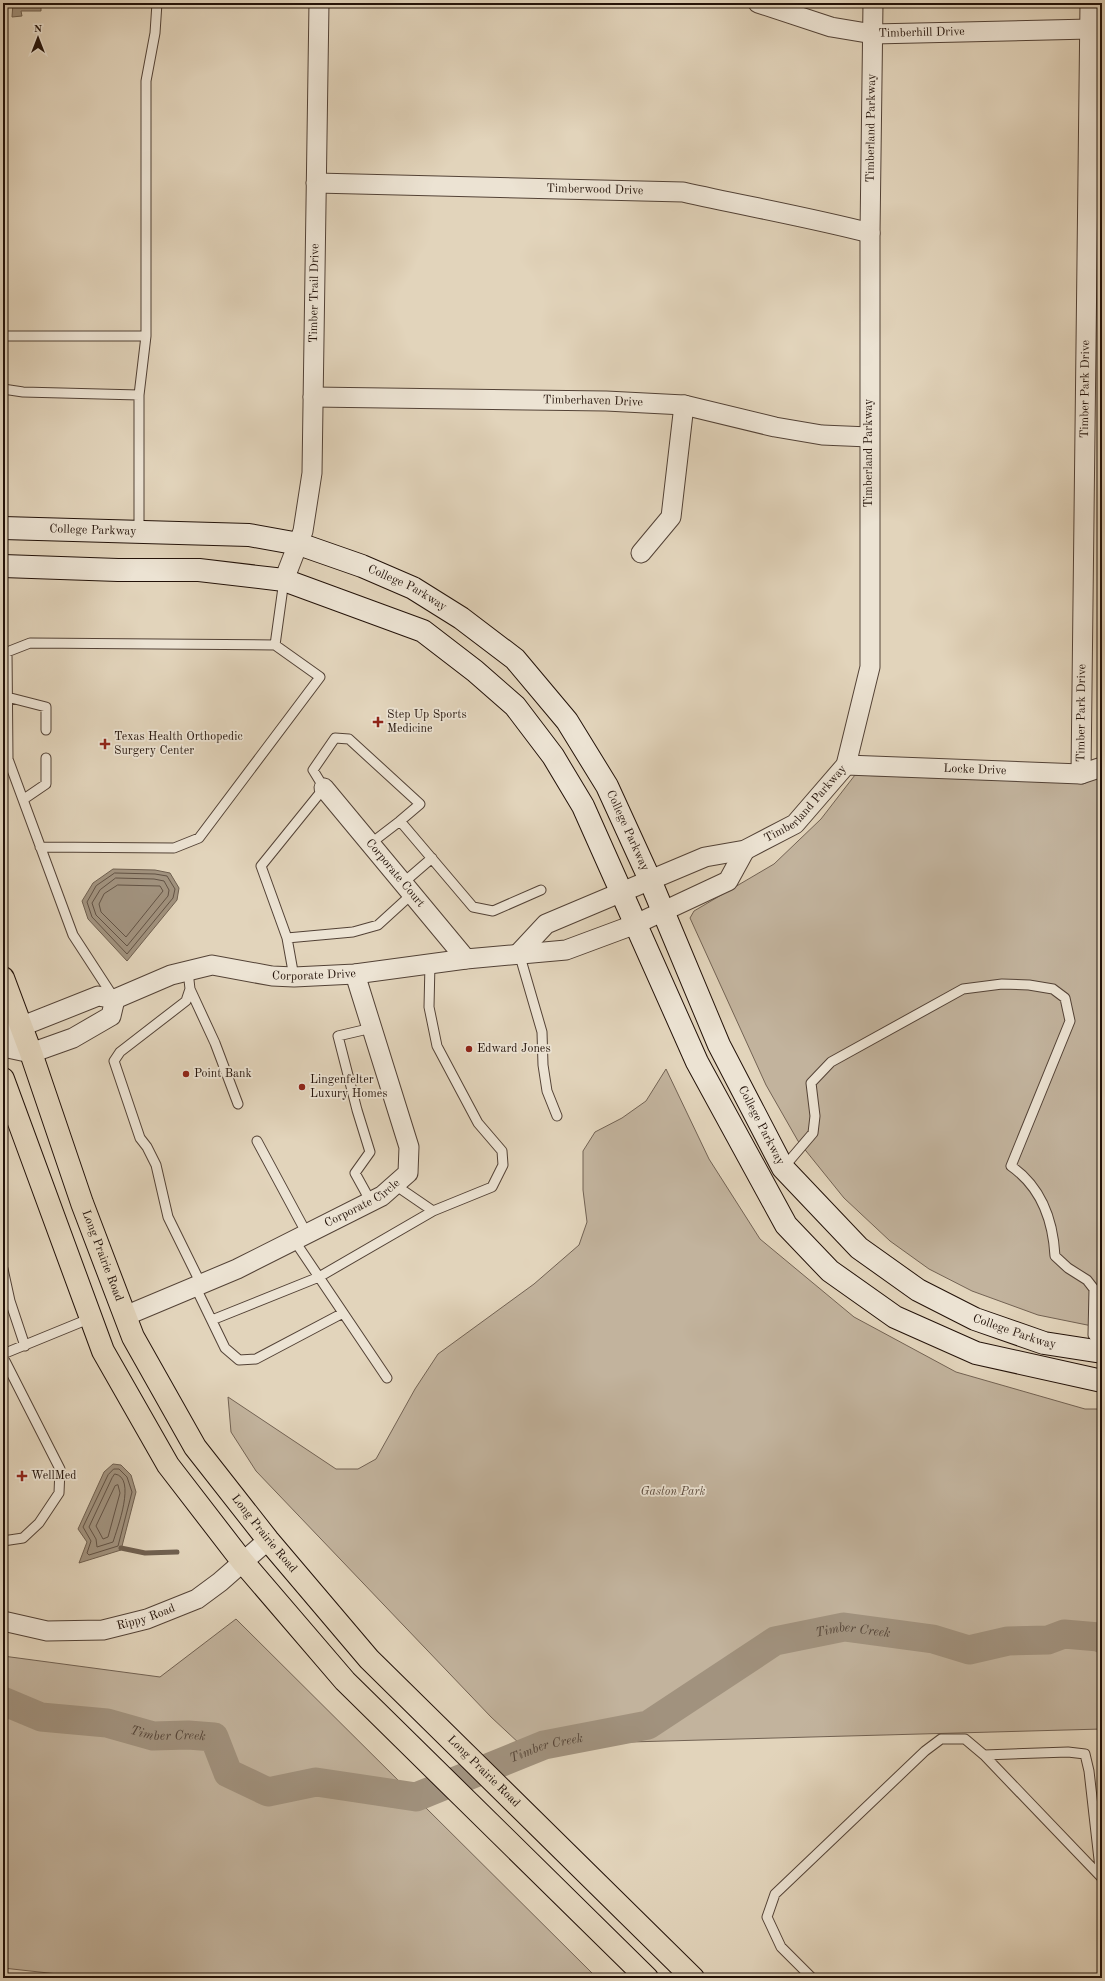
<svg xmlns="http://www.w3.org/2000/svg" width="1105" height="1981" viewBox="0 0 1105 1981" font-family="'Old Standard TT',serif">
<rect width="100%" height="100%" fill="#e2d4bb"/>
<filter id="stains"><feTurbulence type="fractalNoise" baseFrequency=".005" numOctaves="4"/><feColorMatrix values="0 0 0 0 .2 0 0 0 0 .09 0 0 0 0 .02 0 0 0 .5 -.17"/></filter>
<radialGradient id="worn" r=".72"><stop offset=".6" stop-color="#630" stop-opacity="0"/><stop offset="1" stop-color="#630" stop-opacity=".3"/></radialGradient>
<path fill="#c2b39d" stroke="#726253" d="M855 775 1077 783 1102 776V1328L1038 1315 972 1291 929 1269 890 1241 844 1198 798 1141 766 1085 690 918 694 911 774 864 821 819Z
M666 1069 709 1159 760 1239 854 1317 956 1372 1085 1409H1102V1729L521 1745 491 1717 256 1471 231 1432 228 1397 336 1469H358L376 1459 415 1389 438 1354 534 1284 579 1245 587 1222 583 1190V1151L595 1132 622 1118 646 1101Z
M236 1619 597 1978H94L3 1968V1656L160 1677Z"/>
<path fill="#a1927e" stroke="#6f5f4f" d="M13 3H47V6H41V11H21L22 16 12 17Z
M113 869 155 870 170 873 179 888 177 900 127 961 88 919 82 901 93 883Z
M113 1464 121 1465 131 1475 136 1492 121 1550 79 1563 87 1542 78 1529 104 1472Z"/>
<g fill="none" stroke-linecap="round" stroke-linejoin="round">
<path stroke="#625244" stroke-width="1" d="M115 873 155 874 167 876 175 889 173 898 127 954 92 917 87 902 96 886Z
M116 878 154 879 164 881 169 890 168 896 127 946 96 915 92 903 100 890Z
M118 885 160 886 163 891 126 937 101 912 99 904 104 894Z
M114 1469H119L127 1477 132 1492 118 1546 89 1555 87 1553 91 1541 83 1527 108 1475Z
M115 1474C137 1477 117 1529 113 1542L97 1547 96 1539 89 1527 112 1478Z
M118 1485 120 1493 108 1537 103 1539 96 1526 115 1486Z"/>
<path stroke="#6f5f4f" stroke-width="5" d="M121 1548 145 1553 177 1552"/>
<path stroke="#a1927e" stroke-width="29" id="s1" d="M3 1701 41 1717 107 1723 153 1736 188 1735 214 1737 228 1773 268 1792 316 1782 416 1797 544 1745 648 1725 775 1641 844 1627 933 1639 969 1650 1008 1641 1048 1640 1064 1634 1099 1637 1102 1639"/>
<g stroke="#534236" stroke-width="11">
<path id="service" d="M3 336H146
M3 389 23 392 139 395
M139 531V395L146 336V81L155 33 157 3
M275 645 284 580
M7 697 46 707V730
M24 799 46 784V758
M370 844 400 821
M40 847 174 848 199 838 320 677 275 645 30 643 7 652 8 759 73 935 114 998
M403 883 432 858
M287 938 353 932 378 925 412 894
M519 953 542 1032 543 1065 547 1091 557 1116
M188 971 190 989 186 1001 120 1052 114 1061 140 1138 147 1147 156 1165 168 1217 201 1284
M294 977 287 938 261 866 324 788 313 770 335 738 349 739 420 804 400 821 473 907 493 911 541 890
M190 989 215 1043 238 1104
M257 1141 307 1234
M784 1167 813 1133 815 1116 811 1083 831 1062 963 989 1002 984 1029 985 1053 989 1065 998 1070 1021 1011 1166C1041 1187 1053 1220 1055 1256L1068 1268 1087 1280 1094 1289 1093 1335 1102 1348
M395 1185 433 1211 492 1187 503 1165 502 1151 478 1123 437 1046 429 1007 430 963
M371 1202 355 1173 370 1152 357 1110 338 1036 372 1028
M294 1240 387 1378
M3 1269 10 1301 25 1346
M195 1286 225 1348 239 1360 256 1359 343 1313
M212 1320 319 1277 433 1211
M3 1354 91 1318
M3 1357 60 1469 59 1493 39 1523 23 1538 3 1541
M984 1755 1068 1752 1085 1754 1089 1771 1101 1877
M812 1978 781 1947 767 1917 775 1894 925 1751 941 1739H965L984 1755 1102 1878"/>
</g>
<g stroke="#534236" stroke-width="21">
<g id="minor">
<path id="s2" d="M758 3 831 27 873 34 1090 29"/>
<path id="s3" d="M316 183 683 192C745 206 808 217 870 233"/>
<path id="s4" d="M313 397 606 401 684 405 775 427 822 435 869 437"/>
<path d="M641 553 671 517 684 405"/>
<path id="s5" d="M284 580 303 531 312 473 319 3"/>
<path id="s6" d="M846 765 1081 774 1102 767"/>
<path id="s7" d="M1081 774 1090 3"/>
<path id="s8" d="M324 788 466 959"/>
<path id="s9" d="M519 953 546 924 705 857 745 850 795 824 846 765 870 667V233L873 3"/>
<path id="s10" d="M3 1037 20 1027 98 996 115 999 171 975 212 965 272 976 294 977 355 974 466 959 566 950 636 924 728 881 745 850"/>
<path d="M3 1047 31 1053 73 1038 111 1016 115 999"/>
<path id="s11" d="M125 1316 237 1269 382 1196 408 1173 409 1147 355 974"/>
<path id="s12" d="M3 1621 47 1631 103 1630 147 1619 197 1599 220 1582 268 1540"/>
</g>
</g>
<g stroke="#231209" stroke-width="24">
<g id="secondary">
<path id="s13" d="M3 528 249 535 299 544 362 566 413 588 461 618 515 659 567 721 607 786 650 880 719 1045 783 1168 859 1248 918 1290 975 1319 1044 1343 1102 1352"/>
<path d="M3 566 118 570H199L284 580 423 631 475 671 515 706 553 756 583 806 697 1062 786 1225 830 1271 895 1317 976 1353 1102 1381"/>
</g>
</g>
<g stroke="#231209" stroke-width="24">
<g id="primary">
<path id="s14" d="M3 978 31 1053 82 1203 133 1337 195 1447 268 1540 369 1659 693 1978"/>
<path d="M3 1079 103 1351 168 1465 242 1561 345 1681 647 1978"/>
</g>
</g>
<use href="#service" stroke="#ece3d3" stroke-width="9"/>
<use href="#minor" stroke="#ece3d3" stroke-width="19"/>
<use href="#secondary" stroke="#ece3d3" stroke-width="22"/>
<use href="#primary" stroke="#e2d4bb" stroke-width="22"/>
</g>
<g fill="#8f2418" stroke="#ece3d3" stroke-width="1.5">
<path d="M376 716h4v4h4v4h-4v4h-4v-4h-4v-4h4z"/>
<path d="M103 738h4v4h4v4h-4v4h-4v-4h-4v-4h4z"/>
<circle cx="469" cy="1049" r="4"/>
<circle cx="186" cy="1074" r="4"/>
<circle cx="302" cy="1087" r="4"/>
<path d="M20 1470h4v4h4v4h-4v4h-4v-4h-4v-4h4z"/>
</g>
<g text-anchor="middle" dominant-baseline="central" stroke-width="3.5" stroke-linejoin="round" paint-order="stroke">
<g font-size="12" fill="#231209" stroke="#ece3d3">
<text stroke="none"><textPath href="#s2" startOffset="168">Timberhill Drive</textPath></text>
<text stroke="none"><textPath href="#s9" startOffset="1027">Timberland Parkway</textPath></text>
<text stroke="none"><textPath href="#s3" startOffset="279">Timberwood Drive</textPath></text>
<text stroke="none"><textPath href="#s5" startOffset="291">Timber Trail Drive</textPath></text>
<text stroke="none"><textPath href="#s7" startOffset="385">Timber Park Drive</textPath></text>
<text stroke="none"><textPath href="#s4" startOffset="280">Timberhaven Drive</textPath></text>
<text transform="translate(869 453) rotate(-90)">Timberland Parkway</text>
<text stroke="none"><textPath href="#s13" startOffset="90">College Parkway</textPath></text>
<text stroke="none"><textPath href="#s13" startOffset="414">College Parkway</textPath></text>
<text stroke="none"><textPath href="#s7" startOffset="61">Timber Park Drive</textPath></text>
<text stroke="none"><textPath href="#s6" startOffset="129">Locke Drive</textPath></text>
<text stroke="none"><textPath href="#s9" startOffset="330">Timberland Parkway</textPath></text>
<text stroke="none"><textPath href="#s13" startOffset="750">College Parkway</textPath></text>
<text stroke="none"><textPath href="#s8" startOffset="111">Corporate Court</textPath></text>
<text stroke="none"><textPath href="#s10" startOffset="327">Corporate Drive</textPath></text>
<text stroke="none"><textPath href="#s13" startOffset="1074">College Parkway</textPath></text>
<text stroke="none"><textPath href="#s11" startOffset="263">Corporate Circle</textPath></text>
<text stroke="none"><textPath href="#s14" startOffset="295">Long Prairie Road</textPath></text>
<text stroke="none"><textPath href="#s13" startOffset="1410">College Parkway</textPath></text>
<text stroke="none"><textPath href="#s14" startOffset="619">Long Prairie Road</textPath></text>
<text stroke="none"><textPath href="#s12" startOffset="146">Rippy Road</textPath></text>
<text stroke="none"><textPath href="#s14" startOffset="943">Long Prairie Road</textPath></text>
</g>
<g font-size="12" fill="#231209" stroke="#ece3d3" text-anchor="start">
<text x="387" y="715">Step Up Sports<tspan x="387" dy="14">Medicine</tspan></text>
<text x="114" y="737">Texas Health Orthopedic<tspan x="114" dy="14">Surgery Center</tspan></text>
<text x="477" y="1049">Edward Jones</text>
<text x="194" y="1074">Point Bank</text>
<text x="310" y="1080">Lingenfelter<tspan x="310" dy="14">Luxury Homes</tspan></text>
<text x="31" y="1476">WellMed</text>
</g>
<g font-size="12" font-style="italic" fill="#5b4a3d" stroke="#ece3d3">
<text x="673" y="1492">Gaston Park</text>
</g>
<g font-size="13" font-style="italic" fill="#554538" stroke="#ece3d3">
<text stroke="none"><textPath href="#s1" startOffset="925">Timber Creek</textPath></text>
<text stroke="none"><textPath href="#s1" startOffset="170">Timber Creek</textPath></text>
<text stroke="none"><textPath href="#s1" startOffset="589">Timber Creek</textPath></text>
</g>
</g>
<rect width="1105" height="1981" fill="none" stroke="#e2d4bb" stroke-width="16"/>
<rect x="4" y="4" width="1097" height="1973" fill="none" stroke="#231209" stroke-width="2"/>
<rect x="8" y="8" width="1089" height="1965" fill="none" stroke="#231209"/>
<g transform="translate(38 38)" stroke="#ece3d3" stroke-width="3" paint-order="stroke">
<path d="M0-3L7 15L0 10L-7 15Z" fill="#231209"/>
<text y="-6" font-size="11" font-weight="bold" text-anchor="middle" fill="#231209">N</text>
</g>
<rect width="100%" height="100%" filter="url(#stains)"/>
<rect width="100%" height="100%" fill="url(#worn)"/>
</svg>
